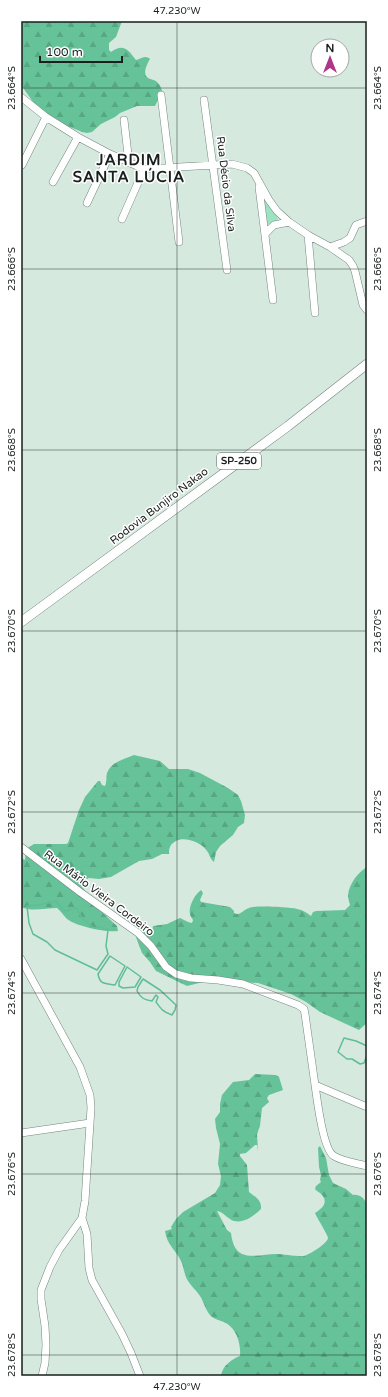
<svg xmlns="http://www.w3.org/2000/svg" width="388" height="1397" viewBox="0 0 388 1397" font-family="'Varela Round',sans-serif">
<defs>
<pattern id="forest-firs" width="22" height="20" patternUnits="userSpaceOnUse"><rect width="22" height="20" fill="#66c399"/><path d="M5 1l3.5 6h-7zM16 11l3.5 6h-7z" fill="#58a783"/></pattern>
</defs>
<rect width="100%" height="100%" fill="#d6e9df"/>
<path fill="url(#forest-firs)" d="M21 21H122L116 37 109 43V50L111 52C124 43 128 50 136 60 141 59 143 55 149 58L150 59C147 64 142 74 148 78 151 80 154 79 157 82 162 87 163 94 164 100L159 98 155 106H137L120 113 115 117 101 124 92 132 87 133 82 132 53 120 36 106 21 85Z
M134 755 160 761 169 769H188L200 773 228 788 238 795 241 801 245 815 244 823 238 827 233 835 220 846 216 852 214 862C210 859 210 855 207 851 202 843 185 836 176 841 170 844 169 848 169 854H162L152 859 139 861 111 877 99 879 89 878 79 883 87 893 92 903 117 926 118 931C108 933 73 926 66 918 63 915 61 911 57 908 46 908 32 912 21 907V858L25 860 26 849 34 844H66L68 843 79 810 85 797 98 781H100L102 785 105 786C107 782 106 777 107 773 111 762 124 759 134 755Z
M367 867V1023L359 1030 320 1012 306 1002 291 994 258 983 242 982H216L199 983 187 986 156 971 150 962 142 953 131 924 143 930 147 935 152 931 153 926 167 924 180 918 188 922 192 923 193 920C192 918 190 916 190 914 188 907 195 894 201 890L203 893 200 900 201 902 230 907 234 911V913C241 917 243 908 253 907 261 906 289 907 297 909 303 910 307 913 311 916L313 912 316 911 345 910 350 905C349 902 348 898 348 895 349 884 358 872 367 867Z
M255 1074 276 1075 279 1077 283 1090 269 1095 267 1098 269 1102 262 1108 260 1126 257 1134 258 1151 257 1145H255L246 1153 240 1154V1156L247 1165 249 1192C255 1197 262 1200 261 1209 253 1217 240 1226 230 1219 225 1216 223 1212 217 1211L227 1230 231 1233C232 1241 234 1250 242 1254 252 1258 266 1254 276 1254 283 1254 298 1257 304 1256 310 1254 327 1244 328 1238 328 1235 317 1218 315 1213 321 1209 329 1203 322 1195 320 1192 317 1192 315 1189L316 1186 321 1182 320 1180 321 1175 319 1167 318 1148 320 1146 326 1158 329 1175 333 1183 346 1189 353 1195C359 1194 365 1198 367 1205V1376H221C222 1366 232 1359 240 1356 241 1345 237 1329 226 1323 220 1320 215 1320 210 1315 205 1309 204 1302 200 1296 196 1290 191 1286 188 1281 184 1275 184 1267 181 1261 175 1249 167 1245 165 1231L172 1229 171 1227 176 1219 183 1212 215 1193 220 1185 221 1176 218 1164 220 1144 216 1128 215 1119 220 1112V1104L222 1095 233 1082 249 1080Z"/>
<path fill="#9de2c1" d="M263 200H265L277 217 278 219 277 222 268 224 266 221Z"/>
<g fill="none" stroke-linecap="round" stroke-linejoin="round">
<path stroke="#60bd94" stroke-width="1.5" d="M56 901 64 911 76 908 83 919 94 928 100 927 108 930 106 946 108 954 97 970 55 950 47 942 33 934 29 923 27 906 39 905Z
M110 956 125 966 115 985C105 983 100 985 98 974Z
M127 967 141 977 135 987 123 988 119 986V982Z
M143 979 160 990 176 1005 175 1010 172 1015C163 1012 161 1009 156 1002L158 997 156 995 152 1001C144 1000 141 998 137 991L138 987Z
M367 1046 356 1041 344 1038 338 1052 347 1059H352L360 1064 364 1063 367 1055"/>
<g stroke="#74867d" stroke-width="8">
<path id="minor" d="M161 95 179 242
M21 97 46 117 78 137 110 154 144 169 232 164 247 168 254 173 269 200 277 211 289 222 308 235 330 247 349 260 353 266 355 271 363 305 367 310
M204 100 227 270
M124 120 129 163
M22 165 46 117
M53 182 78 137
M259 187 273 300
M87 203 110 154
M122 219 144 169
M265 234 274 225 289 222
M308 235 315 313
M330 247 344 242 350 238 356 225 367 221
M21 847 80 892 138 933 151 946 166 967 176 974 191 978 218 980 243 984 298 1005 304 1009 305 1014 315 1085 367 1107
M21 959 80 1067 90 1095 91 1108 85 1201 82 1218 59 1250 50 1267 41 1290V1299L45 1326 46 1345 45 1363 42 1376
M315 1085C317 1099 323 1150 334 1156 344 1162 356 1163 367 1166
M21 1133 90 1123
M82 1218 87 1234 89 1268 92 1280 122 1334 131 1353 140 1376"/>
</g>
<g stroke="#74867d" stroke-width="10">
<path id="major" d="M21 622 288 426 367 364"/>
</g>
<use href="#minor" stroke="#fff" stroke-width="7"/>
<use href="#major" stroke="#fff" stroke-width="9"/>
</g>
<path fill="none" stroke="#181f1c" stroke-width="1" stroke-opacity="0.45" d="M177 21V1376M21 88H367M21 269H367M21 450H367M21 631H367M21 812H367M21 993H367M21 1174H367M21 1355H367"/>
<g text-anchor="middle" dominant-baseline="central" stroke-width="3" stroke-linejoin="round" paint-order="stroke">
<rect fill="#fff" stroke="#5d6260" stroke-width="1" x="217" y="453" width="44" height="16" rx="3"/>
<g font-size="10" font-weight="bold" fill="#181f1c">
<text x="239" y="461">SP-250</text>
</g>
<g font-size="11" fill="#181f1c" stroke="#fff">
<text transform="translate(226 184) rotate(83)">Rua Décio da Silva</text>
<text transform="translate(159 506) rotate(-37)">Rodovia Bunjiro Nakao</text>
<text transform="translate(99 893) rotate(37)">Rua Mário Vieira Cordeiro</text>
</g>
<g font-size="15" font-weight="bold" letter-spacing="1" fill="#181f1c" stroke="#fff">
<text x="129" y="160">JARDIM<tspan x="129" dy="17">SANTA LÚCIA</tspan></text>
</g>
</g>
<rect width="388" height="1397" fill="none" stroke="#ffffff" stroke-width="44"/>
<g transform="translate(330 58)"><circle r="19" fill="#ffffff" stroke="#a3a5a4"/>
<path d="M0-3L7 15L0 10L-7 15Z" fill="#af3589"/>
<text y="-6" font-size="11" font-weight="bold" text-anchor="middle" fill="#181f1c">N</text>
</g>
<path d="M40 56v6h82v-6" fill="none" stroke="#181f1c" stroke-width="2"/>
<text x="46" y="56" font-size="12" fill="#181f1c" stroke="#ffffff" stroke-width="3" paint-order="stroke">100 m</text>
<rect x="22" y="22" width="344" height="1353" fill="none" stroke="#181f1c" stroke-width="1.5"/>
<g font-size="10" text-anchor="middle" fill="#181f1c">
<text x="177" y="14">47.230°W</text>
<text transform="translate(11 88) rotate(-90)" y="4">23.664°S</text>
<text transform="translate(377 88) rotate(-90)" y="4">23.664°S</text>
<text transform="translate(11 269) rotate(-90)" y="4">23.666°S</text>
<text transform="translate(377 269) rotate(-90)" y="4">23.666°S</text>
<text transform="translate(11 450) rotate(-90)" y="4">23.668°S</text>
<text transform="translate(377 450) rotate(-90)" y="4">23.668°S</text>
<text transform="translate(11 631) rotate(-90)" y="4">23.670°S</text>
<text transform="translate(377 631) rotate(-90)" y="4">23.670°S</text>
<text transform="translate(11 812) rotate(-90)" y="4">23.672°S</text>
<text transform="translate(377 812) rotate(-90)" y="4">23.672°S</text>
<text transform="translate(11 993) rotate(-90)" y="4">23.674°S</text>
<text transform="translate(377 993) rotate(-90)" y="4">23.674°S</text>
<text transform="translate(11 1174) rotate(-90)" y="4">23.676°S</text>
<text transform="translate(377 1174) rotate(-90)" y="4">23.676°S</text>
<text transform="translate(11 1355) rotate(-90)" y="4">23.678°S</text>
<text transform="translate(377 1355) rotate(-90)" y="4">23.678°S</text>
<text x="177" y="1390">47.230°W</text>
</g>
</svg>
